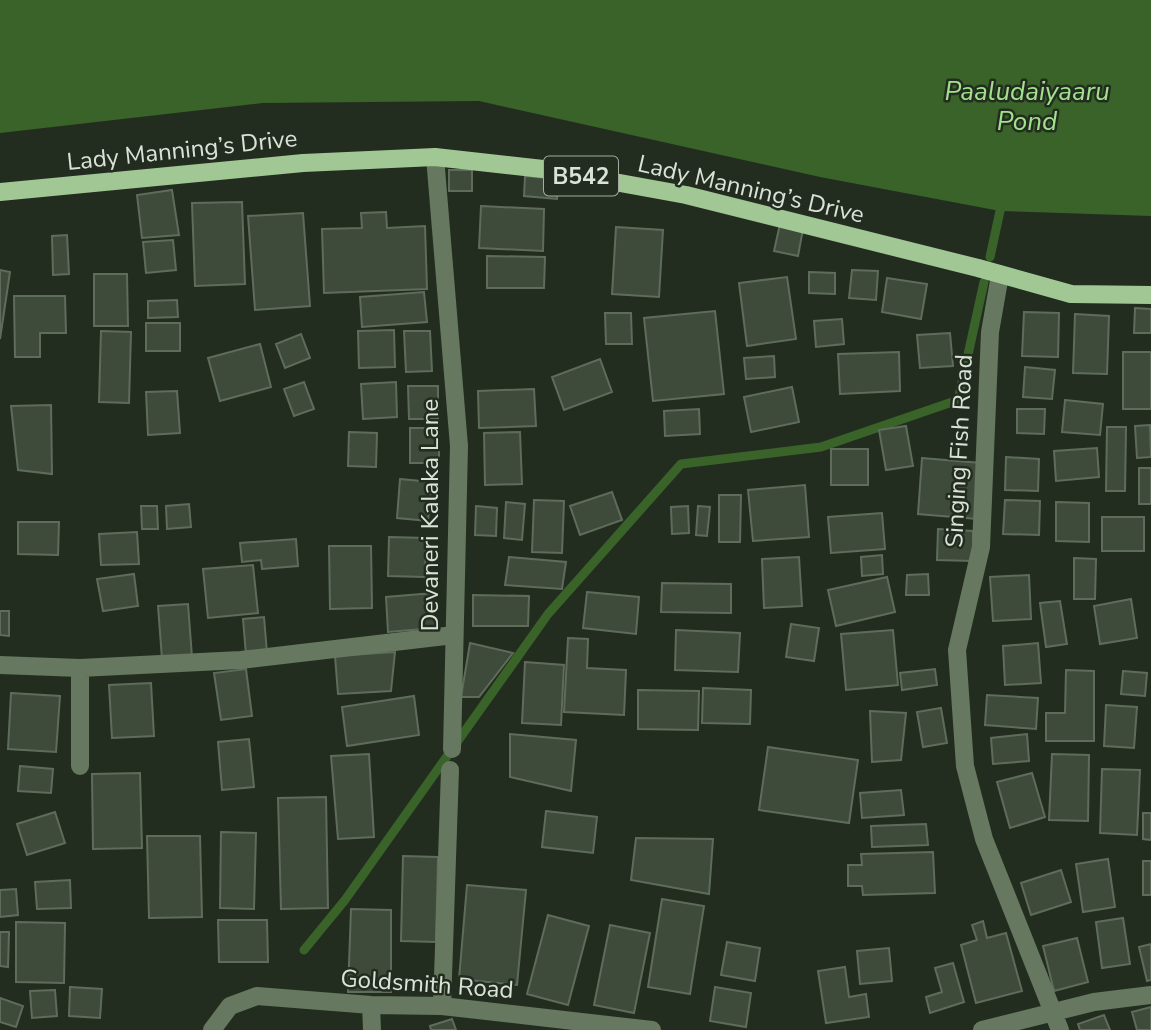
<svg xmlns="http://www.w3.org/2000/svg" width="1151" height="1030" viewBox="0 0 1151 1030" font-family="'Nunito Sans',sans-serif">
<rect width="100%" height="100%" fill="#222d1f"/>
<path fill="#3a632a" d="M0 0H1151V216L1000 211 820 177 479 101 263 103 0 133Z"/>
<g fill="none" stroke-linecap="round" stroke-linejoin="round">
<path stroke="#3a632a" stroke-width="9" d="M990 257 1000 211
M304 950 345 900 548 614 681 464 821 447 958 400 984 282"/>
</g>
<path fill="#3e4a3a" stroke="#5f6c5b" stroke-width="2" d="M449 170H472V191H449Z
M525 176 558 179 557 199 524 196Z
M172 190 179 235 142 238 137 195Z
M242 202 245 284 195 286 192 203Z
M481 206 544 209 543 251 479 248Z
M386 212 387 228 425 226 427 289 324 293 322 229 362 228 361 213Z
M303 213 310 306 255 310 248 216Z
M780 224 803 229 798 256 774 251Z
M616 227 663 230 659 297 612 294Z
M67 235 69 274 53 275 52 236Z
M173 240 176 270 146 273 143 242Z
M487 256 545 257 544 288H487Z
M0 270 10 272 0 339Z
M852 270 878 271 876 300 849 298Z
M809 272 835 273V294L809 293Z
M94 274H127L128 326H94Z
M787 277 796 339 747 346 739 283Z
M887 278 927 284 921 319 882 312Z
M424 292 427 322 362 327 360 297Z
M14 296H65L66 333H40V357H15Z
M177 300 178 317 148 318V301Z
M1135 308 1151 309V333H1134Z
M715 311 724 394 653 401 644 318Z
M1024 312 1059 313 1058 357 1022 356Z
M605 313H631L632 344H606Z
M1075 314 1109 316 1107 374 1073 373Z
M842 319 844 344 816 347 814 321Z
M146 323H180V351H146Z
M394 330 395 367 359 368 358 331Z
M101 331 131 332 129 403 99 402Z
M404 331H430L432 371 406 372Z
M950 333 953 366 920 368 917 335Z
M301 334 310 358 285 368 276 344Z
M260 344 271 387 220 401 208 358Z
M899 352 900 391 840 394 838 354Z
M1123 352H1151V409H1123Z
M774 356 775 377 746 379 744 358Z
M600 359 612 392 564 410 552 377Z
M1025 367 1055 370 1052 399 1023 397Z
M304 382 314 409 294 416 284 389Z
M396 382 397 417 363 419 361 384Z
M408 386H438V419H409Z
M792 387 799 422 751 432 744 397Z
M534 389 536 426 479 428 478 391Z
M177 391 180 433 148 435 146 392Z
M1065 400 1103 404 1100 435 1062 432Z
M51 405 52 474 18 470 11 406Z
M699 409 700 434 665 436 664 411Z
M1017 409H1045L1044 434 1017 433Z
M1150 425 1151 457 1137 458 1135 426Z
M906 426 913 466 886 470 879 430Z
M1107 427H1126L1125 491H1106Z
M410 428H439V463H410Z
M349 432 377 433 376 467 348 466Z
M520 432 522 484 485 485 484 433Z
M1097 448 1099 477 1056 481 1054 451Z
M831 449H868V485H831Z
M1006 457 1039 459 1038 491 1005 490Z
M922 458 981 463 977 519 918 514Z
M1139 468H1151V504H1139Z
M400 479 432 482 428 521 397 518Z
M805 485 809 537 753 541 748 490Z
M612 492 622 520 580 535 570 506Z
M719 495H741L740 542H719Z
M534 500 564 501 562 553 532 552Z
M1005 500 1040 501 1039 535 1003 534Z
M506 502 525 504 522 540 504 538Z
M1056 502 1089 503V542L1056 541Z
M189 504 191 527 167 529 166 506Z
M141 506H157L158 529H142Z
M476 506 497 508 496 536 475 535Z
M688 506 689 533 672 534 671 507Z
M698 506 710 507 707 536 696 535Z
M882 513 885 549 831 553 828 517Z
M1102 517H1144V551H1102Z
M18 522H59L58 555 18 554Z
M938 529 973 531V561L937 560Z
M137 532 139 564 101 565 99 534Z
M389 537 426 538 425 577 388 576Z
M296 539 298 566 262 569 261 560 242 562 240 543Z
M329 546H371L372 608 330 609Z
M882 555 883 574 862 576 861 557Z
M509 557 566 562 562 589 505 585Z
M799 557 802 606 764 608 762 559Z
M1074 558 1096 559 1095 599H1074Z
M253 565 258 613 208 618 203 569Z
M134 574 138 606 103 611 97 579Z
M928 574 929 595H906L907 575Z
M1029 575 1031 619 993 621 990 577Z
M887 577 895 612 836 626 828 590Z
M662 583 731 584V613L661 612Z
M587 592 639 597 636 634 583 628Z
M433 593 435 628 388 632 386 597Z
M473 595 529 596 528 626H473Z
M1131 599 1137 638 1100 644 1094 606Z
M1060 601 1067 644 1046 647 1040 603Z
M188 604 192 657 162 659 158 606Z
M0 611H9V636L0 635Z
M264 617 267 653 246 655 243 619Z
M791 624 819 628 814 661 786 657Z
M676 630 740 633 738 672 675 670Z
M893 630 898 685 846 690 841 634Z
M568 638 588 639 587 668 626 670 624 715 564 712Z
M470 643 513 653 479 697H461Z
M1038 643 1041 683 1005 685 1003 646Z
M395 652 391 691 338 694 335 656Z
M525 662 564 665 561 725 522 723Z
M246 669 252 716 221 720 214 673Z
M935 669 937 685 902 690 900 673Z
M1066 670 1094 671V741H1046V713H1065Z
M1123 671 1147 673 1145 696 1121 694Z
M151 683 154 736 112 738 109 685Z
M703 688 751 690 750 724 702 723Z
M638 690 699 691 698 730 638 729Z
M11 693 60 696 56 752 8 749Z
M987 695 1038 698 1036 729 985 725Z
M414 696 419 735 347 746 342 707Z
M1106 705 1137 707 1134 748 1104 746Z
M941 708 947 743 923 747 917 712Z
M870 711 906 713 901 760 872 762Z
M510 734 576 740 571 791 510 777Z
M1027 734 1029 761 993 764 991 738Z
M249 739 254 787 222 790 218 742Z
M768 747 858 760 849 823 759 810Z
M369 754 374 837 338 839 331 756Z
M1052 754 1089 755 1088 821 1049 820Z
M20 766 53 769 51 793 18 791Z
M1102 769 1140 770 1137 835 1100 833Z
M140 773 142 848 93 849 92 774Z
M1032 773 1045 817 1010 828 997 782Z
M901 790 904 815 862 818 860 793Z
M326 797 328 908 281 909 278 798Z
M546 811 597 817 593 853 542 847Z
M55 812 65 843 27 855 17 824Z
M1143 813H1151V840L1143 839Z
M926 824 928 845 872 847 871 826Z
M221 832 256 833 254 909 220 908Z
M147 836H200L202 917 149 918Z
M636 838 713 839 709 894 631 880Z
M933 852 935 893 863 895 862 886H848V865H862L861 854Z
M403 856 438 857 436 942 401 941Z
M1108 859 1115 907 1083 912 1076 864Z
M1143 861H1151V895H1143Z
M1061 870 1071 902 1031 915 1021 883Z
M70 880 71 908 37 909 35 882Z
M467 885 526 890 517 985 459 979Z
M16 889 18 915 0 917V890Z
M662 899 704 906 690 994 648 987Z
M351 909 391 910V992H348Z
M548 915 589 926 568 1005 527 994Z
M1123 918 1130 964 1102 968 1096 922Z
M218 920H267L268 962H219Z
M983 921 987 938 1006 933 1022 991 976 1003 961 945 977 940 972 925Z
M16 922 65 923 64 983 16 982Z
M610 925 650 933 634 1013 594 1005Z
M0 932H9L8 967 0 966Z
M1077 938 1088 982 1054 991 1043 946Z
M727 942 760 948 755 981 721 975Z
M1151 944V980L1147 981 1139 947Z
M889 948 892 981 860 984 857 951Z
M953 963 964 1002 930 1013 926 997 942 992 935 968Z
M845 967 849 997 866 994 869 1017 826 1023 818 971Z
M70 987 102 989 100 1018 69 1016Z
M715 987 751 993 746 1027 710 1021Z
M55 990 57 1016 32 1018 30 991Z
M0 998 23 1006 16 1027 0 1022Z
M1151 1007V1030H1137L1132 1012Z
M1104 1015 1110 1030H1080L1078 1024Z
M452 1019 456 1030H431L430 1026Z"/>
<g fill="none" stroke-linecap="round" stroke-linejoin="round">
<path stroke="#66785f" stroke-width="18" d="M435 157 459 446 452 749
M1000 275 990 332 981 547 957 650 965 766 984 839 1060 1030
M0 665 80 668 241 660 454 635
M80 668V766
M371 1005 372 1030
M442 1006 450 770
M212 1030 230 1006 257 996 371 1005 442 1006 652 1030
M982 1030 1094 1002 1151 995"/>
<path stroke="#a1c894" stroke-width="18" d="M0 192 303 163 435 157 543 169 686 195 978 268 1071 294 1151 295"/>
</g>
<g text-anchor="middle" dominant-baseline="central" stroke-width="5" stroke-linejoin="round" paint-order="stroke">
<rect fill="#222d1f" stroke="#a4aca1" stroke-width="2" x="544" y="156.5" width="74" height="39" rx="5"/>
<g font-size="23" font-weight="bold" fill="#dbe3d9">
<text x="581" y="176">B542</text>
</g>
<g font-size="24" fill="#dbe3d9" stroke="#222d1f">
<text transform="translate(182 150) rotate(-6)">Lady Manning’s Drive</text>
<text transform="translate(751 189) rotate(13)">Lady Manning’s Drive</text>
<text transform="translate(959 451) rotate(-87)">Singing Fish Road</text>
<text transform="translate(430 515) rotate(-90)">Devaneri Kalaka Lane</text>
<text transform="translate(427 984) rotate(4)">Goldsmith Road</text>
</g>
<g font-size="26" font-style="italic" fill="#a3e18e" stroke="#222d1f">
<text x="1027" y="91">Paaludaiyaaru<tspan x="1027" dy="30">Pond</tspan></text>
</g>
</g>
</svg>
